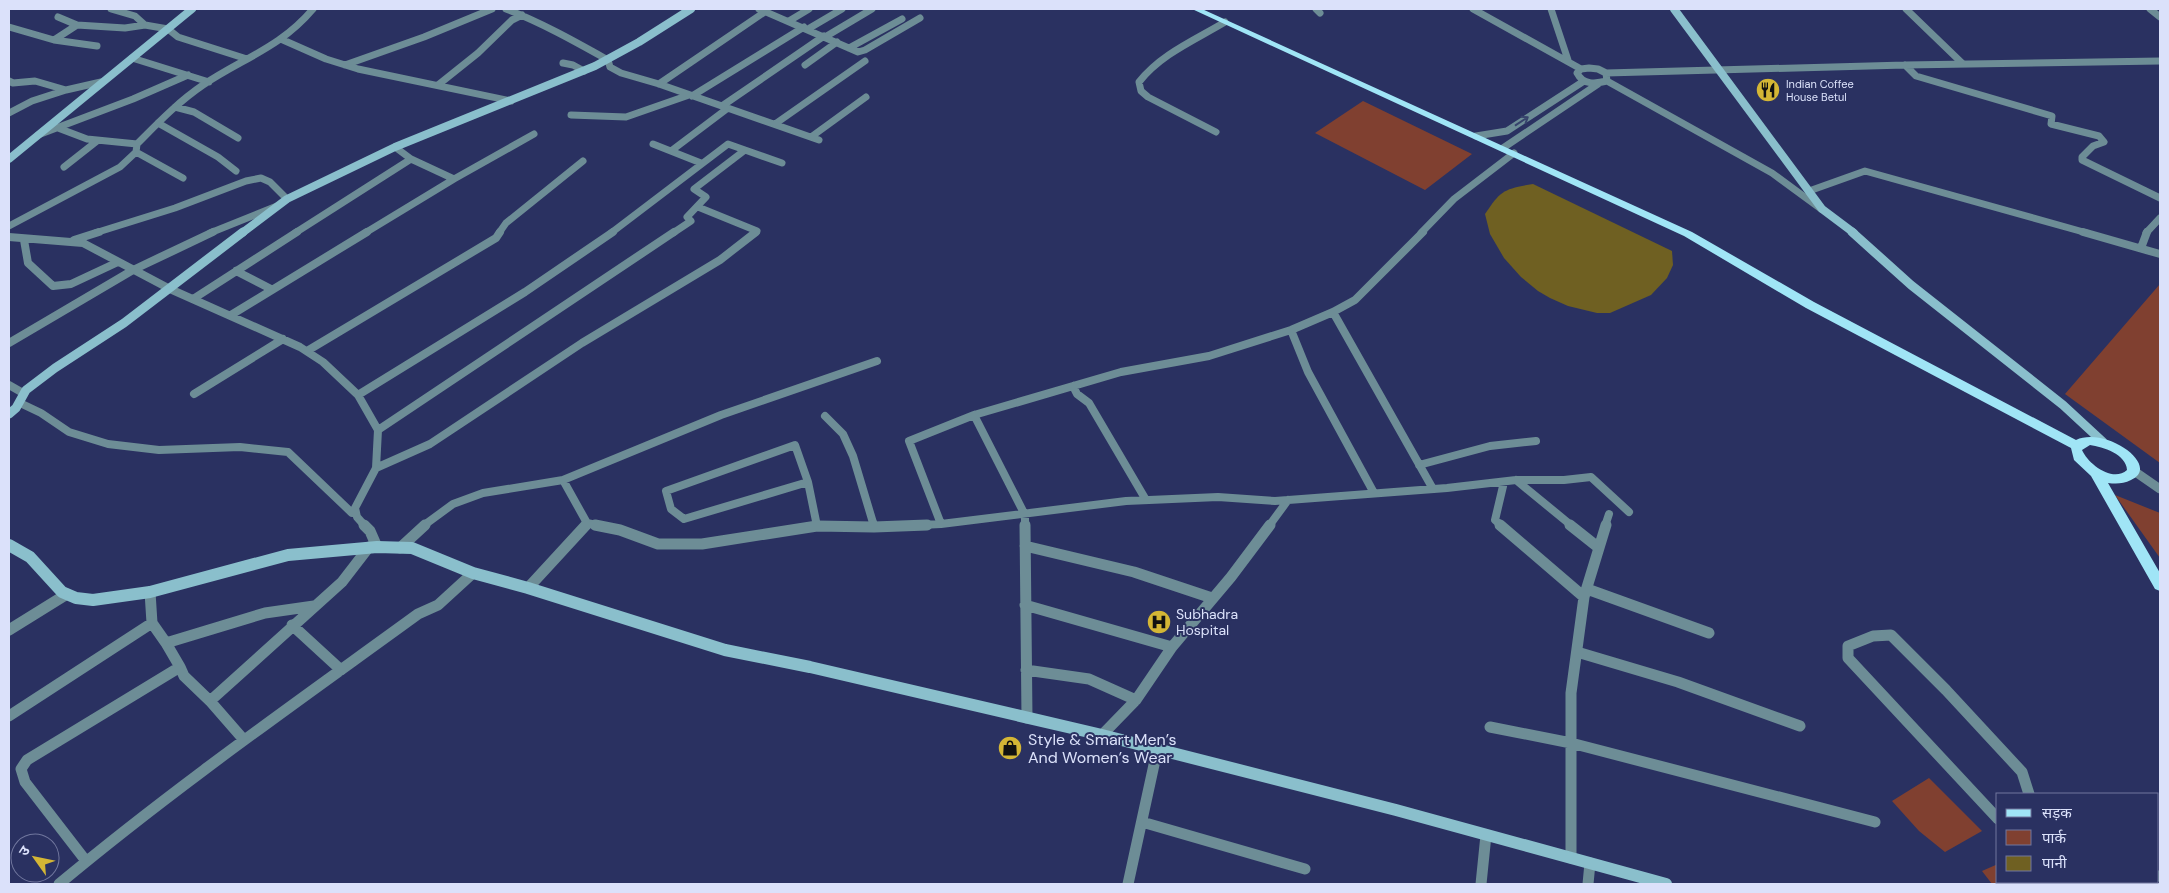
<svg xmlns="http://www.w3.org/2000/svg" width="2169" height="893" viewBox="0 0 2169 893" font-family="'DM Sans','Noto Sans Devanagari',sans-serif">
<rect width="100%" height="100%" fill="#2a3161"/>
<path fill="#804030" d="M1363 101 1472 154 1425 190 1315 133Z
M2160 284V463L2065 394Z
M2115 495 2160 513V558Z
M1929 778 1982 831 1945 852 1919 831 1892 801Z
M1998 864V882H2028L2029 884H1992L1982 871Z"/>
<path fill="#6f6022" d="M1533 184 1672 251 1673 265 1667 278 1651 295 1610 313H1597L1568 306 1550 298 1538 291 1521 277 1504 258 1490 234 1485 214C1501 190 1504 189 1533 184Z"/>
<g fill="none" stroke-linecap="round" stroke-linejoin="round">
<path stroke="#6d8d96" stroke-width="7" d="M111 9 135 16 145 25
M506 9C542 23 574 41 608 60L610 67 621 73 659 84 819 140
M759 9 858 52 865 50 920 18
M1316 9 1320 13
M1473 9 1581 69
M1551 9 1568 60
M1906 9 1963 64
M2150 9 2160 17
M58 17 77 25
M789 21 809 9
M9 27 54 40 77 25 125 28 145 25 168 29 178 37 247 59
M808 29 842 9
M825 37 872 9
M54 40 97 46
M283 40 326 59 358 69 511 101
M849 48 902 19
M132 58 209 82
M563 63 573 65 584 71
M345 65 424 37 492 9
M805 65 837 42
M1905 65 1916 76 2052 116 2051 124 2099 136 2104 142 2093 146 2082 157V160L2160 198
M1589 68 1598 69 1606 73 1607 81C1595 84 1583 85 1577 73L1581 69Z
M1606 73 1905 65 2160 61
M9 81 13 83 35 81 66 90 101 82
M1607 81 1772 173 1821 209
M659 84 766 11
M438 85 478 53 512 20 522 15
M692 96 804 27
M722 106 824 36
M175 107 194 112 238 138
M9 113 32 101 66 90
M571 115 626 117 689 95
M158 123 218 157 236 171
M775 124 865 61
M58 128 87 139 137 144
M1216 132 1148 97 1141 91 1139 82C1161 54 1195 40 1225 22
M38 135 133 99 188 75
M1476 136 1507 131 1584 81
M811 137 866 97
M653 144 701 163
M395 147 411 159 454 179 534 134
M1503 148 1598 84
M671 151 728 108
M136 152 183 178
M64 167 97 141
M1809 191 1865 171 2087 233
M698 207 757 231 754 233
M9 226 120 167 136 152 137 144C158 123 178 102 203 85 243 58 280 48 313 9
M95 233 175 208 246 181 261 178 270 182 287 199
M210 233 277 206
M295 233 411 159
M365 233 454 179
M499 233 506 223 583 161
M611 233 728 144 745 150
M673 233 691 221 687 217 706 197 694 189 745 150 782 163
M1421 233 1454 199 1514 153
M2146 233 2160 218"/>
<path stroke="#6d8d96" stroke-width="8" d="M1423 232 1355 300 1333 312 1291 330 1209 356 1121 372 974 415 909 441 941 524 1126 501 1218 497 1275 501 1447 488 1516 480H1564L1591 477 1629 512
M2083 232 2160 254
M9 237 83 243 170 289 300 347 323 362 358 395 378 430 376 468 355 508 357 517 365 526
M24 240 28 263 53 286 71 284 118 262
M74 240 99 232
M2141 248 2147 232
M236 271 271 289
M193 299 297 232
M1333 312 1433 489
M231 315 367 232
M1291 330 1308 372 1374 493
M9 343 133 270 213 232
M307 351 496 238 500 232
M9 385 23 393
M1073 386 1077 394 1089 403 1146 500
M194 394 283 339
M358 395 525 292 613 232
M20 403 41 413 69 432 108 444 159 450 240 447 288 452 352 513H356
M974 415 1025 515V526
M825 416 843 434 853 456 874 526
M378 430 674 232
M795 445 808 482 684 519 671 509 666 491Z
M1419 465 1490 446 1536 441
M376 468 430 444 582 343 720 260 756 232
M563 480 587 523
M1516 480 1572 526
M808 482 817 526
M423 526 453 504 483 493 563 480 721 415 877 361
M584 526 587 523 601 526
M899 526 941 524
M1269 526 1288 500
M1502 526 1495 520 1504 482
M1605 526 1609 514"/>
<path stroke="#6d8d96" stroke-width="11" d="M364 525 370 531 377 547
M595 525 620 530 658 544H702L817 526 874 527
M873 525 874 527 927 525
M1025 525 1027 718
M1500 525 1584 597
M1570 525 1599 548
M1025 546 1134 572 1212 598
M400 548 425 525
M528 588 586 525
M1587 589 1709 633
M150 592 152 623 166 643 265 613 314 606
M1025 605 1172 647
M292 625 341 670
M9 630 67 594
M1577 652 1678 682 1800 726
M180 667 184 676 210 701
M1026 670 1089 679 1136 700
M9 716 152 623
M1490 727 1571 743 1875 822
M1102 735 1136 700 1172 647 1231 577 1270 525
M244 740 210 701 342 582 369 547
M1998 819 1848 658V646L1873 636 1891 635 1946 690 2022 772 2029 794
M1142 822 1305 869
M1571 858V693L1584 597 1606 525
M86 861 25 782 21 769 27 760 180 667 166 643
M2158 876H2160
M2047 882 2049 884
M59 884C174 788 297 702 418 614L438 605 473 573
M1128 884 1157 751
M1481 884 1486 835
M1588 884 1590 863"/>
<path stroke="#6d8d96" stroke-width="9" d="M2134 471 2160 489"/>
<path stroke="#8abfcc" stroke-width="8" d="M1674 9 1822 209 1854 233
M9 159 192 9
M242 233 287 199 395 147 595 66 639 42 691 9"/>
<path stroke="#8abfcc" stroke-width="9" d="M1852 232 1911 285 2063 405 2103 442
M9 414 16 408 26 390 55 368 124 323 243 232"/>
<path stroke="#8abfcc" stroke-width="12" d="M9 545 30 557 62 592 76 598 93 600 150 592 288 555 377 547 412 548 473 573 528 588 725 650 810 667 1102 735 1396 810 1666 884"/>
<path fill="#a0e5f6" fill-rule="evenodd" d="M1192 9H1202L1692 232 1814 302 2076 440C2106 426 2162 466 2131 480 2123 484 2116 484 2108 483L2160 573V591L2155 589 2091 476 2074 460 2071 448 1806 308 1684 236ZM2090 445C2103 447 2126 454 2127 470 2113 483 2088 464 2082 450Z"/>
</g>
<defs><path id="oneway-shaft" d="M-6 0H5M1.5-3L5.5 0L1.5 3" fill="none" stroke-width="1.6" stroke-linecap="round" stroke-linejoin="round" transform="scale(1.25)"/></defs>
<use stroke="#37436c" href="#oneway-shaft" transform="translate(1522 121) rotate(-33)"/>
<defs>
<g id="restaurant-disc" transform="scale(1.25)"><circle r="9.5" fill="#d4b635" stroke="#2a3161"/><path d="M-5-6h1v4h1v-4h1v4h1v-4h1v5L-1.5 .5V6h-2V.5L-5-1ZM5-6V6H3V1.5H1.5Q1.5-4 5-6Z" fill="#111"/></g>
<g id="hospital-disc" transform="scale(1.25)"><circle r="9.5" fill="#d4b635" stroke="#2a3161"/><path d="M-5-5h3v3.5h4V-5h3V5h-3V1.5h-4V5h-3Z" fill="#111"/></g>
<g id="shop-disc" transform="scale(1.25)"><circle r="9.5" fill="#d4b635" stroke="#2a3161"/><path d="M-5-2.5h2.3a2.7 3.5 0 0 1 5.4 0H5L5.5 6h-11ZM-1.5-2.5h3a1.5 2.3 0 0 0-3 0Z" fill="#111"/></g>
</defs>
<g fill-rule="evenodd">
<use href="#restaurant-disc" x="1768" y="90"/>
<use href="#hospital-disc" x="1159" y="622"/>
<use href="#shop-disc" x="1010" y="748"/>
</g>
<g text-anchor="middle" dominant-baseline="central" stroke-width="4" stroke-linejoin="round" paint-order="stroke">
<g font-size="11" fill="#dbe1fa" stroke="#2a3161" text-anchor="start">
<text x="1786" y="84">Indian Coffee<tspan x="1786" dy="13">House Betul</tspan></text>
</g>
<g font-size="14" fill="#dbe1fa" stroke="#2a3161" text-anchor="start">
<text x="1176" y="614">Subhadra<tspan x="1176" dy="16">Hospital</tspan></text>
</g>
<g font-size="16" fill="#dbe1fa" stroke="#2a3161" text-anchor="start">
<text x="1028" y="739">Style &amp; Smart Men’s<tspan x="1028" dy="18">And Women’s Wear</tspan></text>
</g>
</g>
<rect width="2169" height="893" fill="none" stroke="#dbe1fa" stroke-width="20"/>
<rect x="1996" y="793" width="162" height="90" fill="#2a3161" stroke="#71779e"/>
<rect x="2006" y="809" width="25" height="8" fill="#a0e5f6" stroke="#71779e"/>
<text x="2042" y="818" font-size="15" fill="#dbe1fa">सड़क</text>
<rect x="2006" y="830" width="25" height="15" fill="#804030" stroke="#71779e"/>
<text x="2042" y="843" font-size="15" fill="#dbe1fa">पार्क</text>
<rect x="2006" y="856" width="25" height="15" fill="#6f6022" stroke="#71779e"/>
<text x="2042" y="868" font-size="15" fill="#dbe1fa">पानी</text>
<g transform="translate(35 858) rotate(303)"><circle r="24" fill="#2a3161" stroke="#71779e"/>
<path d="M0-4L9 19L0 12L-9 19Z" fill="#d4b635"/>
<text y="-8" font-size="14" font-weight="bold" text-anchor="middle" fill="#dbe1fa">उ</text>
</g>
</svg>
